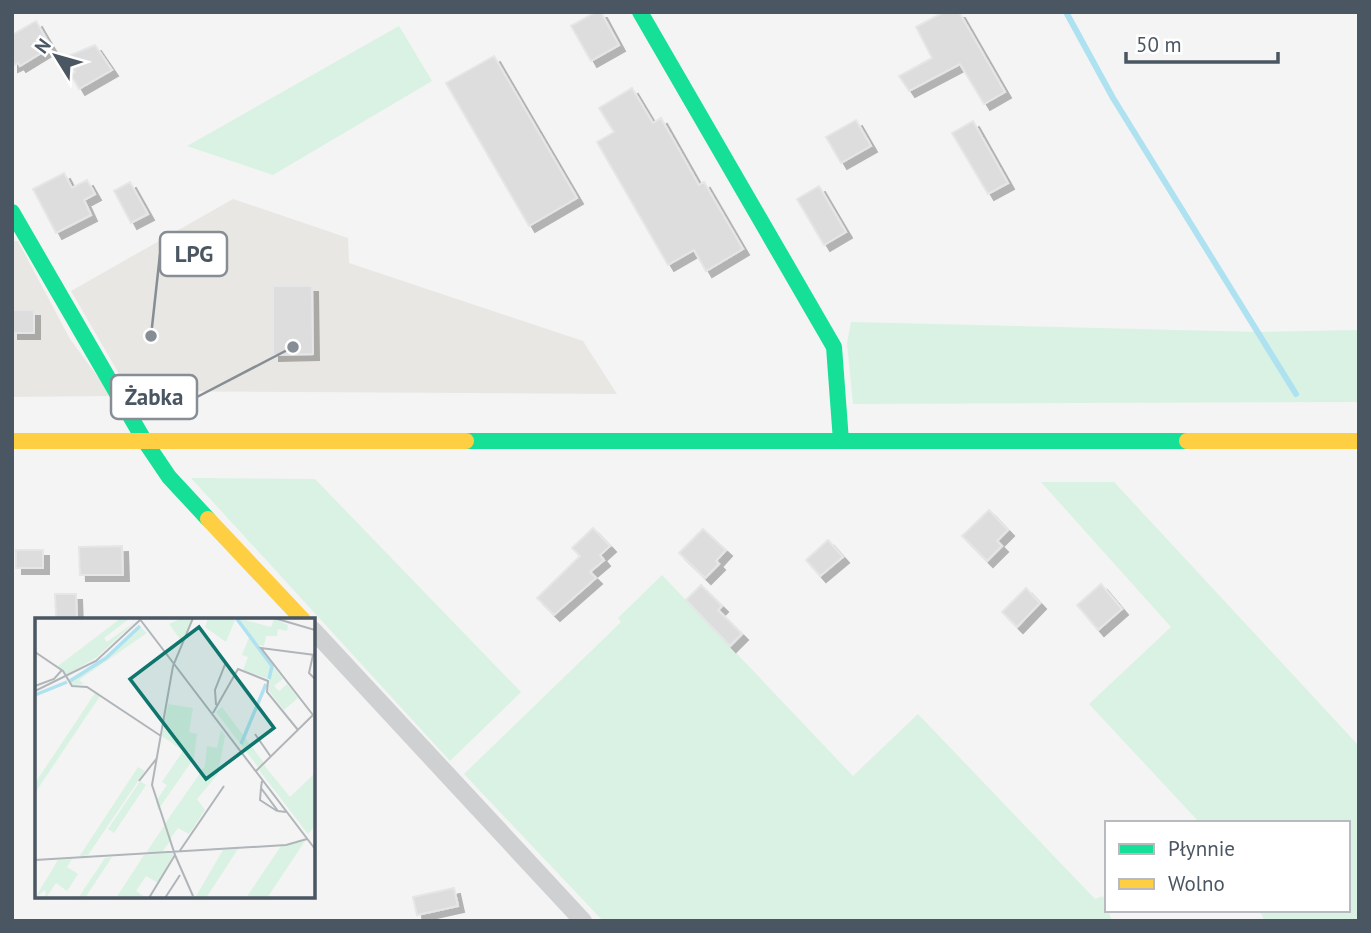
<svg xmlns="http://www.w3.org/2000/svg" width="1371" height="933" viewBox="0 0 1371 933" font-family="'PT Sans',sans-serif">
<defs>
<filter id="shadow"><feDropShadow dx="6" dy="6" stdDeviation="0" flood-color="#0004"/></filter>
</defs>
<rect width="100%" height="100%" fill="#f4f4f4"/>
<path fill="#e8e7e3" d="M233 199 348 238 349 263 583 341 617 394 129 391 71 291Z
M12 241H18L70 339 112 396 12 397Z"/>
<path fill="#d9f2e3" d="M399 26 432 81 273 175 187 146Z
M851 322 1259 332 1359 330V402L853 404 847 343Z
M191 478 315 479 521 692 450 761Z
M1041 482H1114L1359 746V921H1264L1260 910H1348V823H1200L1089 704 1171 627Z
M662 575 853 776 918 714 1095 899 1103 896 1112 921H603L464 774 621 622 618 618Z"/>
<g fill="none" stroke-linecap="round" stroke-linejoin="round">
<path stroke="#aee2f0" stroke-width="6" d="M1066 12 1113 98 1296 394"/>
</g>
<path fill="#ddddde" stroke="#e5e6e7" stroke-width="2" filter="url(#shadow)" d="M596 12H601L619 45 591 61 571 26Z
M944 12H959L1005 92 984 104 960 64 909 91 899 76 932 58 916 27Z
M36 21 51 47 20 66 18 63 12 66V35Z
M95 45 112 70 79 89 71 75 75 72 66 57Z
M494 56 577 198 529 226 446 83Z
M632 88 653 123 661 118 699 185 704 182 743 249 706 271 694 250 668 265 597 142 614 132 599 108Z
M856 120 871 146 841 163 826 137Z
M973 121 1008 183 988 194 952 133Z
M64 173 72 188 87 180 95 194 84 200 91 215 56 233 33 189Z
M130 182 148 214 131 223 114 191Z
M819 186 846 232 824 245 797 199Z
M273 286H312L313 354 273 355Z
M12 310H34V333H12Z
M989 510 1008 530 997 541 1002 546 987 561 962 536Z
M593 528 610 546 600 555 604 560 590 572 596 578 554 615 537 598 580 556 572 548Z
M703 529 726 550 716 561 719 564 705 578 679 553Z
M828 540 843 557 820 576 806 560Z
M122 546 123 575H80L79 547Z
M16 550H43V568H16Z
M1101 584 1122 609 1098 630 1077 605Z
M701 585 722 606 718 610 742 634 730 646 686 600Z
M1026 588 1040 603 1017 627 1002 612Z
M55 594H76L77 620H56Z
M454 888 458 906 417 915 413 897Z"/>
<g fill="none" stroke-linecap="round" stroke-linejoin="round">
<path stroke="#ced0d2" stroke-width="18" d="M313 630 583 921"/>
<path stroke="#16e098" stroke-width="16" d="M640 12 834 347 841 441
M12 212 144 440 169 477 208 519
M466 441H1187"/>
<path stroke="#ffcf43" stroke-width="16" d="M12 441H466
M1187 441H1359
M208 519 303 620"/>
</g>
<g transform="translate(35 618)">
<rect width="280" height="280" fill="#f4f4f4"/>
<path d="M86 0H95L69 20 72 24 101 3 62 39 32 57 23 48ZM147 0H157L147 24 134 6ZM173 0 200 2 191 24 170 9ZM202 0 236 9 239 1 253 7 252 13 243 11 242 18H231L229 28 222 27 248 61 239 68 244 73 252 66 263 80 249 92 234 73V61L208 52 213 39 207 37 215 17ZM105 9 112 15 44 62 49 66 37 67 34 61 69 42ZM60 75 65 78 0 175V165ZM133 86 158 90 154 114 162 116 159 140 123 192 121 183 132 167 127 164 148 133 127 118ZM187 89 229 145 223 149 181 94ZM186 112 190 118 183 156 162 181 170 192 154 216 143 210 135 221 129 207 170 148 172 128 182 130ZM229 147 255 179 280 155V208L273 216 224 152ZM103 149 110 153 53 237 44 239ZM105 163 111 167 79 215 73 211ZM129 208 135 223 127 234 111 235ZM270 223 232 280H211L246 228ZM203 231 171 280H160L188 232ZM139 235 123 265 111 258 101 273 111 280H81L109 237ZM77 239 50 280H43L70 240ZM37 241 32 249 43 256 32 273 21 265 11 280 10 272 0 280 23 242Z" fill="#d9f2e3"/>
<path fill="none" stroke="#aee2f0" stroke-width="3.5" d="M202 1 237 48 234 61M35 63 71 40 105 8M0 77 32 64M206 126 231 66"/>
<path fill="none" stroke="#b0b5b9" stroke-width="2" d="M104 0 280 231M239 0 280 12M0 34 28 53 37 68 52 69 126 118M278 37 274 55 280 61M0 68 19 61 27 52M0 73 61 43 105 2M181 87 180 72 191 44M178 95 203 51 233 63 232 74 263 112M278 97 226 30 280 37M220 116 236 139M221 153 278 97M104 163 122 140M227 163 226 170 243 193 251 194M226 170 225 182 242 193M144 234 189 168M140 237 158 278M0 242 251 227 272 221M114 280 140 237 117 167 138 48 158 0M130 280 145 257"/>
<path fill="#0f766e" fill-opacity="0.15" stroke="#0f766e" stroke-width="3.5" d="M164 9 239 110 171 161 95 61Z"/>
<rect width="280" height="280" fill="none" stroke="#4a5661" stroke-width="3.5"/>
</g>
<path fill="none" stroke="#868d94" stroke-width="2.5" d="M151 336L160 254M293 347L197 397"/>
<g fill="#868d94" stroke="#fff" stroke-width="2.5">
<circle cx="151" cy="336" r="7"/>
<circle cx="293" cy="347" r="7"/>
</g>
<g fill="#fff" stroke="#868d94" stroke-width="2.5">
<rect x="160" y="232" width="67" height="44" rx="7"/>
<rect x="111" y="375" width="86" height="44" rx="7"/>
</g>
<g font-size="23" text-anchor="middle" font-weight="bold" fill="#4a5661">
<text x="194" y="262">LPG</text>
<text x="154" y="405">Żabka</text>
</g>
<rect width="1371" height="933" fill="none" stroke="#4a5661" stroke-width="28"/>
<rect x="1105" y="821" width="245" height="91" fill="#ffffff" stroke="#b7bbc0" stroke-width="2"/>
<rect x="1119" y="844" width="35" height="10" fill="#16e098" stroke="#b7bbc0" stroke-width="2"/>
<text x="1168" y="856" font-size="21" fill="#4a5661">Płynnie</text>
<rect x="1119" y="879" width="35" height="10" fill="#ffcf43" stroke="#b7bbc0" stroke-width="2"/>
<text x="1168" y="891" font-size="21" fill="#4a5661">Wolno</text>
<g transform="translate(56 56) rotate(307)" stroke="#ffffff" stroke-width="5" paint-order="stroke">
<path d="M0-5L12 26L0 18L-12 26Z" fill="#4a5661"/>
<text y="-10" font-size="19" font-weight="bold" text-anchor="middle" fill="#4a5661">N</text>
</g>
<path d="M1126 52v10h152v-10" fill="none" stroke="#4a5661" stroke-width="3.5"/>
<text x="1136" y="52" font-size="21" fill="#4a5661" stroke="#ffffff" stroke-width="5" paint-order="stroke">50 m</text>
</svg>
